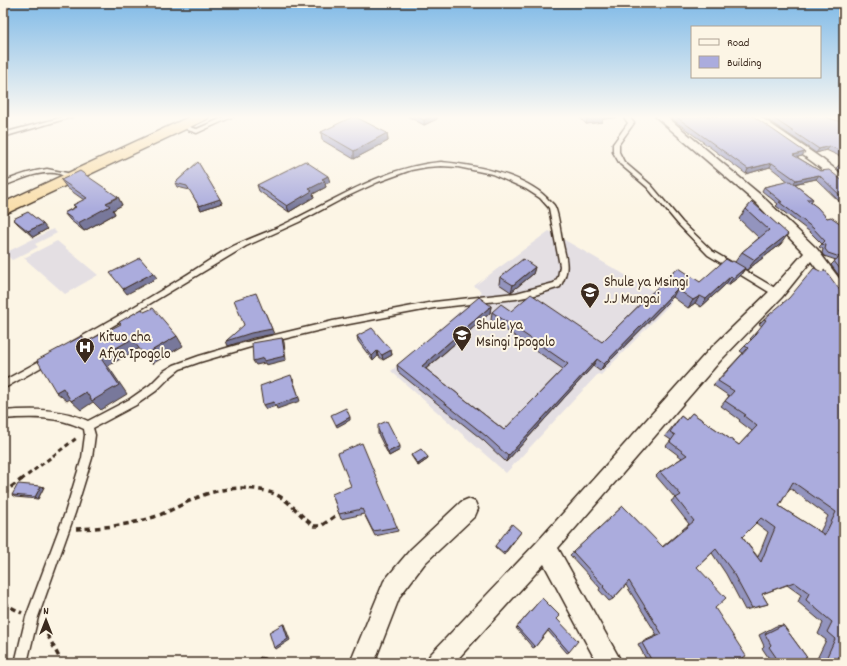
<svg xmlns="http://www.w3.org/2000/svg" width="847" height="666" viewBox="0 0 847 666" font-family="Dekko,sans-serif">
<rect width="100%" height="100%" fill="#fcf5e5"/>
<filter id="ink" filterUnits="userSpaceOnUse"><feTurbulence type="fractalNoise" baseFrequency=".025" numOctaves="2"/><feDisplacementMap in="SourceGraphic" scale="8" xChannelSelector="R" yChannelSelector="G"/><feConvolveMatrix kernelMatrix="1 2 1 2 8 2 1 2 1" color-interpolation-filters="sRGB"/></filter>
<g filter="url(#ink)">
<path fill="#e4dfe3" d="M53 229 57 233 35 244 38 247 12 260 5 253Z
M549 231 672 302 601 375 598 374 506 473 391 371 482 292 474 286Z
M57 241 98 275 65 294 24 258Z"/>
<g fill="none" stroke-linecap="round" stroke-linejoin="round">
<g stroke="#3b2a1e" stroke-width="3">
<path id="service" d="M67 116H75L3 137V133Z
M227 116H234L197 133 188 130 182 125 187 124 192 128 197 129Z
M623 116H628L634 123 619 144V152L624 162 651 185 682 222 712 251 780 291 781 293 780 295H774L708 255 678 224 647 187 620 164 613 152V144L628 123Z
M441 162C475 165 522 174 547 198 549 201 554 204 555 207 559 216 560 231 562 240 566 260 571 268 560 287L535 295 516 299 434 308 333 327 254 346 200 362 180 369 170 377 156 391 136 405 93 428 95 435 92 458 75 513 38 617 27 663H15L26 617 65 513 82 458 85 435 84 429C58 416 31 417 3 419V411C32 409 61 408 88 421L130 399 150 385 164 371 174 365 199 356 254 340 333 321 434 302 516 293 554 283 558 277 560 266 549 208 540 198 526 189 492 174 458 167 441 166 427 167 411 170 378 182 346 197 299 222 246 246 91 339 75 347 72 346 71 344 72 342C107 323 141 303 175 282 192 272 209 260 226 250 248 238 273 231 295 219 342 196 388 166 441 162Z
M47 169 67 173 76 178 73 180C67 178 62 174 55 173 36 171 21 180 3 186V182C17 176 31 171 47 169Z
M49 356 52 357 53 359 52 361 3 389V381Z"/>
</g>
<g stroke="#3b2a1e" stroke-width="3">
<path id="minor" d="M655 116H666L763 197 817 249 844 285V300L839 299 811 261 782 297 720 361 558 548 622 663H597L544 564 454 663H426L430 655 539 540 708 351 772 289 804 253 755 202Z
M748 116H759L822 159 844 176V185L840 184 814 163Z
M468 499 475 502 478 509 475 516 425 563 400 596 374 663H350L384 581 411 549 461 502Z"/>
</g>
<g stroke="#3b2a1e" stroke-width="3">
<path id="trunk" d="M191 116H209L207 119 3 215V203Z"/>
</g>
<path stroke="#3b2a1e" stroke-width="2" stroke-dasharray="3 2" stroke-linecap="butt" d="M3 159 7 173"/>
<path stroke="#3b2a1e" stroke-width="3" stroke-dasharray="4.5 3.5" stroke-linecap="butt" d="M21 480 78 437"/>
<path stroke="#3b2a1e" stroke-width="3.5" stroke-dasharray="5.5 4" stroke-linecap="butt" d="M3 493 22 479
M76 529C103 528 129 525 154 517 169 512 182 504 196 498 221 487 251 484 277 495 291 502 301 517 314 526H321L335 516
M3 603 22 613
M43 626 62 663"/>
<use href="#service" fill="#fcf5e5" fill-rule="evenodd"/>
<use href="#minor" fill="#fcf5e5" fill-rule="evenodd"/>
<use href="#trunk" fill="#f9deab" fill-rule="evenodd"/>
</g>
<path fill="#9394be" stroke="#3b2a1e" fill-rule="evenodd" d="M407 116H437V119L424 125Z
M578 116H622V117L603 119 602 122 586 124Z
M668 116H753L802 156 797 157 820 171 844 181V206L816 179 794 184 813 199 811 202 827 218 844 226V282L831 265 836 260 824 256 822 253 823 249 819 247 822 244 810 232 776 206 778 204 762 191 764 187 789 182 770 167 746 174Z
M762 116H823L844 123V158L826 150 816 153Z
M835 116H844V120Z
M321 132 387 133 388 141 354 159 322 140Z
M844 161V175L836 168 840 164Z
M198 162 222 203 201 210 190 190 177 187 175 183Z
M61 180 118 197 122 205 113 210 115 214 84 231 70 220 64 213 75 207 73 205 84 200 67 188Z
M330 182 325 184 326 187 313 194 314 197 289 212 259 191 257 185Z
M752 202 781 244 747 270 745 269 740 276 728 285 726 284 701 307 695 303 688 308 673 297 600 371 593 366 506 462 484 441 398 372 397 365 491 306 490 313 426 369 504 430 563 369 491 320 492 312 511 311 602 342 671 274 700 282 731 262H735L742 252 759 238 739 219 746 209Z
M13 219 47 229 33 237 18 224Z
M535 267 533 274 511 292 499 284 500 277Z
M844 296V325L842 328 844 663H815L826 640 818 634 823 623 798 602 801 595 787 585 762 594 768 604 745 610 726 574 712 553 697 567 715 608 734 663H648L638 644 657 635 626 585 613 599 609 601 599 590 600 588 570 555 623 506 662 547 689 524 671 501 675 498 656 476 660 472 682 458 666 446 671 440 665 436 681 416 686 420 692 413 739 445 752 431 739 421 740 420 721 406 729 396 713 385 743 353 740 351 751 340 750 339 762 326 759 324 764 319ZM790 488 828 516 820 532 779 506ZM756 523 768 532 758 557 742 537Z
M357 336 391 350 392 355 383 360 378 356 373 361 358 341Z
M378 429 400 450 389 456 378 434Z
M411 455 428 459 418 466 412 457Z
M44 487 38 499 15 497 12 495Z
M332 494 397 527 398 531 375 536 364 514 341 519Z
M521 532 504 555 495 547V546Z
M542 598 557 619 569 652 567 653 548 631 535 647 533 648 516 628Z
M783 625 811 663H772L762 648 764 646 759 635 776 626Z"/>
<path fill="#78789b" stroke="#3b2a1e" d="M433 116H437V119L424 125V120Z
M588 116H622V117L603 119 602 122 586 124Z
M387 133 388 141 354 159V151Z
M829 146 826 150 816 153 819 149Z
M805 152 802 156 790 159 793 155Z
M772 163 770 167 746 174 748 169Z
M819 175 816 179 793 184 796 180Z
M328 176 330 182 325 184 326 187 313 194 314 197 289 212 287 206 322 179Z
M118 197 122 205 113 210 115 214 84 231 78 223 106 203Z
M220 199 222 203 201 210 199 206Z
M43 224 47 229 33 237 28 231Z
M788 234 781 244 747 270 755 260Z
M535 267 533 274 511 292 513 285Z
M745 268 740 276 728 285 733 278Z
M153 273 157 278 127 294 123 289Z
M731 276 726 284 701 307 706 299Z
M677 289 673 297 600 371 604 364Z
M700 296 695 303 688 308 693 300Z
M491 306 490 313 422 372V366Z
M264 310 274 334 253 338 228 346 226 341Z
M177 336 183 346 152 364 144 355Z
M282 338 284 342 286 360 266 365 265 363 256 365 253 361Z
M132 339 140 348 108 366 127 394 101 410 93 402 81 410 71 401 86 392 100 357Z
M391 350 392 355 383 360 382 355Z
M377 351 378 356 373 361 372 356Z
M597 359 593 366 506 462 508 456Z
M293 379 300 401 277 409 276 406 266 409 263 405Z
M63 388 73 397 67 401 56 392Z
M350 417V420L337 427 336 425Z
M400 446V450L389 456 388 452Z
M428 457V459L418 466V464Z
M41 486 44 487 38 499 35 497Z
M283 624H284L290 640 276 649 274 648Z
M260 657 265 658 268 663H264Z"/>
<path fill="#abacdd" stroke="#3b2a1e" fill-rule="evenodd" d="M354 116 387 133 354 151 321 132Z
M417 116H433L424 120Z
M675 116H753L805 152 793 155 820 171 829 170 843 181H844V199L819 175 796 180 772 163 748 169Z
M770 116H823L844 123V152L829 146 819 149Z
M305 161 328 176 322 179 325 181 309 189 312 191 287 206 257 185Z
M844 161V168L840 164Z
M198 162 220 199 199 206 187 186 175 183Z
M80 171 118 197 106 203 110 206 78 223 64 213 76 207 73 205 87 198 61 180Z
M790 181 813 199H806L817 207 827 218 831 217 844 226V274L834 261 840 257 828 253 825 249 826 245 822 244 825 241 813 228 779 202H782L764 187Z
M752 202 788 234 755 260 742 252 769 230 746 209Z
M28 212 43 224 28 231 13 219Z
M140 258 153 273 123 289 110 273Z
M523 259 535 267 513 285 500 277Z
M726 259 731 262 733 261 745 268 733 278 731 276 706 299 700 296 693 300 677 289 604 364 597 359 508 456 486 436 397 365 479 297 491 306 422 366 504 430 568 364 492 312 501 304 511 311 531 294 602 342 671 274 679 268 700 282Z
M814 268 822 272 825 270 844 296V313L840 310 844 316V325L842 328 844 329V663H824L835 639 827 632 832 622 806 600 809 593 794 582 762 594 768 604 752 608 732 571 716 549 697 567 726 598 715 608 746 656 734 663H653L642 643 662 634 629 581 613 599 603 587 604 586 573 552 623 506 663 547 694 521 676 498 681 495 660 472 687 455 670 442 675 435 670 432 681 416 686 420 692 413 739 445 757 426 744 416 746 415 725 401 734 391 718 381 748 348 745 346 756 335 755 334 766 320 764 319 789 298ZM793 482 836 512 825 535 779 506ZM761 518 775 528 761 562 742 537Z
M256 293 263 310H264L272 329 251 333 226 341 244 325 234 300Z
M153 308 177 336 144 355 132 339 100 357 119 385 92 401 86 392 71 401 63 388 56 392 37 360 82 336 86 342 121 324 119 322 142 309 144 312Z
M372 328 391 350 382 355 377 351 372 356 357 336Z
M282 338 285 356 264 361V358L253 361 252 343Z
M291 375 299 397 275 405 274 402 263 405 260 386Z
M346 408 350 417 336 425 331 415Z
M387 421 400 446 388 452 378 429V425Z
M362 443 397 527 373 531 362 509 339 514 332 494 351 486 338 453Z
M421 449 428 457 418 464 411 455Z
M18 484 41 486 35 497 12 495Z
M512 524 521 532 504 553 495 546Z
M542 598 560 616 557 619 578 641 569 652 549 629 535 647 517 627Z
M283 624 288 639 274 648 269 632Z
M783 625 811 663H780L769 647 771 645 765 634Z
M260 657 264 663H255Z"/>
</g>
<linearGradient id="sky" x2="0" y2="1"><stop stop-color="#80bae7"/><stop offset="0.56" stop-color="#fefaf3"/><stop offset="1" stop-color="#fefaf3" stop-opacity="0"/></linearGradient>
<rect width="847" height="209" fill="url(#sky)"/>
<defs>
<g id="school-pin" transform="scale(1)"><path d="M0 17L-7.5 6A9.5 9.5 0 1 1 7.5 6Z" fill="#3b2a1e" stroke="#fcf5e5"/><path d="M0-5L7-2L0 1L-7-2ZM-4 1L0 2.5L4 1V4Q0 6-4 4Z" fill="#fff"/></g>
<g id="hospital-pin" transform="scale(1)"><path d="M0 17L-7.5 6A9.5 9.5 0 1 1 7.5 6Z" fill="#3b2a1e" stroke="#fcf5e5"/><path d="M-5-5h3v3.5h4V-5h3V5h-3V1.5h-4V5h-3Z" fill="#fff"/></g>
</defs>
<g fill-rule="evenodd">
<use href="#school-pin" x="590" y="292"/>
<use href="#school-pin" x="462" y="335"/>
<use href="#hospital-pin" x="85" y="347"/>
</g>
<g text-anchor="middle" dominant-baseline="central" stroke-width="4" stroke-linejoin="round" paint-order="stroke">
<g font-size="15" fill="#3b2a1e" stroke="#fcf5e5" text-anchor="start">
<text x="604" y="283">Shule ya Msingi<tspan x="604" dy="17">J.J Mungai</tspan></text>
<text x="476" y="326">Shule ya<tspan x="476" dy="17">Msingi Ipogolo</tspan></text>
<text x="99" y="338">Kituo cha<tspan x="99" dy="17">Afya Ipogolo</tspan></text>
</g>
</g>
<rect width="847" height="666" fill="none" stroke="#fcf5e5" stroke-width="16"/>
<rect x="8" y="8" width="831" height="650" fill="none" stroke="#3b2a1e" stroke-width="1.5" filter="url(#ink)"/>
<rect x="691" y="26" width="130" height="52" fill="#fcf5e5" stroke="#afa495"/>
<rect x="699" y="39" width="20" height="6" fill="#fcf5e5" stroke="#afa495"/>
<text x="727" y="46" font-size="12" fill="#3b2a1e">Road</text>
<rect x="699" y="56" width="20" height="12" fill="#abacdd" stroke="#afa495"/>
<text x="727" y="66" font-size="12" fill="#3b2a1e">Building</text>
<g transform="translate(46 620)" stroke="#fcf5e5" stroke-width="3" paint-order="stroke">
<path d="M0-3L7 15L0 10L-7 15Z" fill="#3b2a1e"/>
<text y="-6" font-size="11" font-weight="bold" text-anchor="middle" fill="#3b2a1e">N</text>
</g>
</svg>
